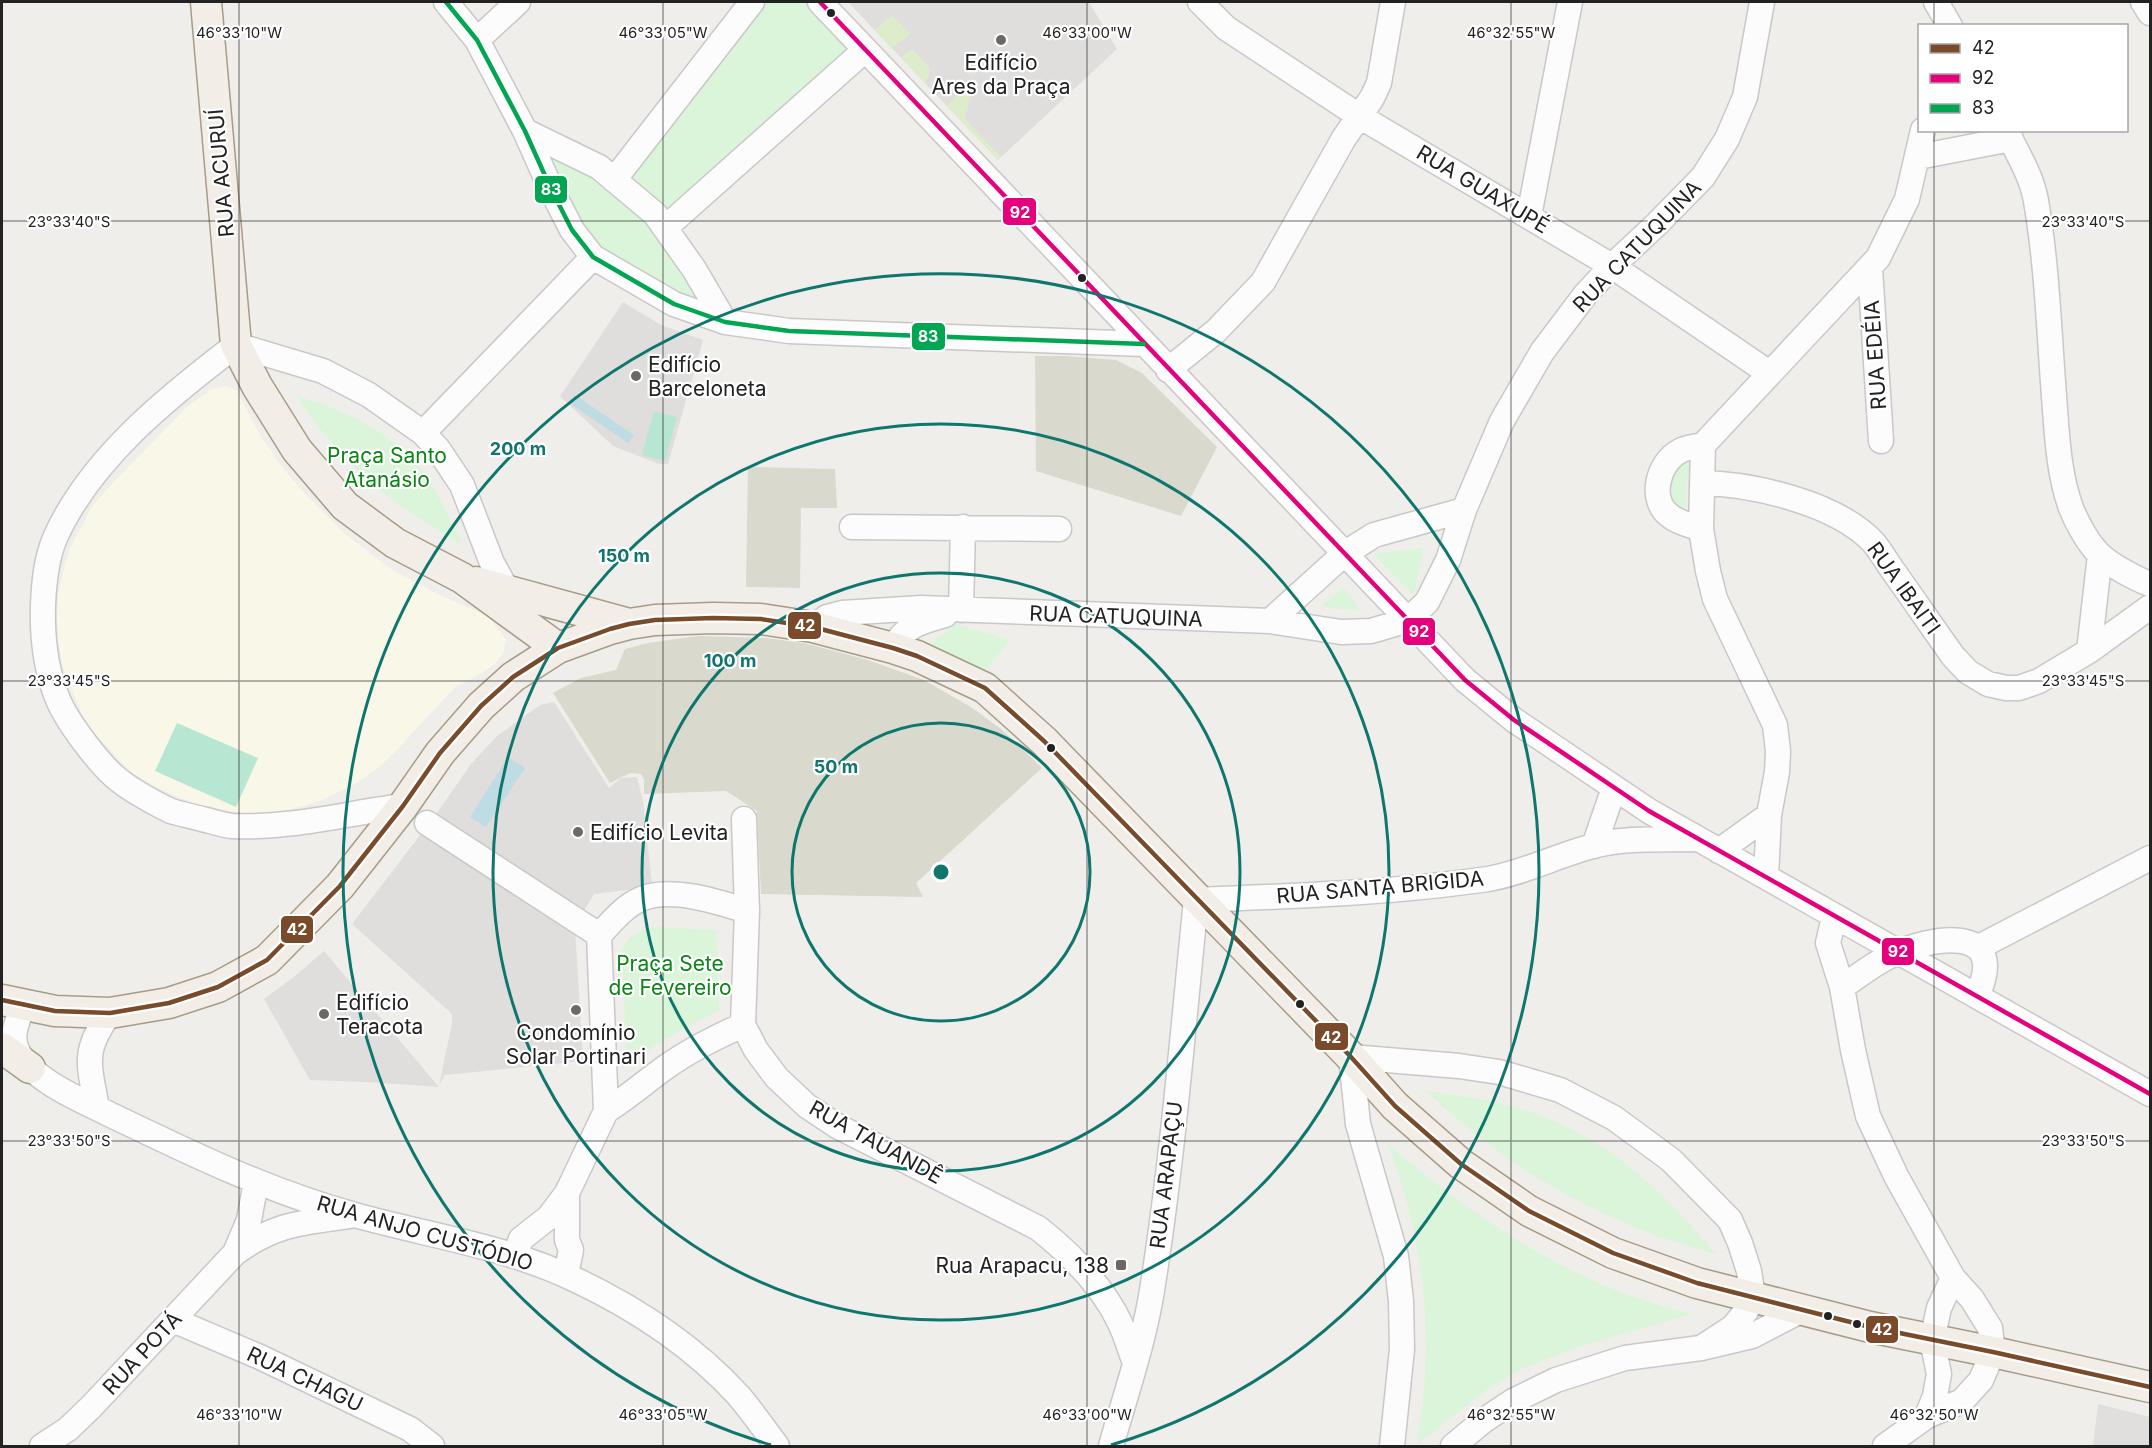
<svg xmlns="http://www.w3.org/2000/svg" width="2152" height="1448" viewBox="0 0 2152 1448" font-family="Inter,sans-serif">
<rect width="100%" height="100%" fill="#f0eeeb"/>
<path fill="#dfdedc" d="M848 2H1089L1117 49 998 160Z
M623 302 661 325 703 340 668 464H659L613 446 560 396Z
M554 702 609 788 621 778 637 777 643 801 652 884 627 890 594 894 580 917 432 820 471 764 497 736 540 705Z
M424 830 575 928 583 1061 445 1075 439 1085 452 1024V1014L352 924Z
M324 951 439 1087 366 1082 310 1080 264 999 295 976Z"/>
<path fill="#f8f7e8" d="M225 386 236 390 262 438 286 472 308 497 345 534 391 569 441 596 488 616 506 640 504 651 495 664 479 675 455 687 397 750 379 767 359 782 315 803 291 809 267 813H242L194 804 149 784 129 770 95 734 82 714 63 668 59 644 57 620 58 596 63 572 70 548 93 505 109 487 187 407 212 389Z"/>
<path fill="#d9d9cd" d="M1035 356H1066L1116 360 1142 373 1217 447 1181 516 1036 471Z
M748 467 835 469 837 508H801L800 588 746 587Z
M698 636 766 638 804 643 868 660 924 680 971 707 1001 729 1042 768 916 883 923 897 761 894 757 811 726 791 644 794V780L641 774 630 773 610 783 553 693 581 678 616 670 625 649 648 643Z"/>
<path fill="#ddeccb" d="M892 15 910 34 892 48 875 30Z
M912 49 930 68 926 84 901 58Z
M963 89 970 97 965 119 1001 157 998 160 947 106Z"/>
<path fill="#daf5da" d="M759 2H811L856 51 669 224 620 180Z
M532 137 653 216 720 317 602 260Z
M297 396C349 411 401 436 431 484 442 502 451 522 461 541L459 543C405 510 364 484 324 434 315 422 304 409 297 396Z
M1691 459 1685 491 1686 512C1683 510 1676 507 1673 504 1658 486 1676 468 1691 459Z
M1423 548 1414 596 1376 557 1377 553Z
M1343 587 1361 611 1321 607Z
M955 624 1010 640 982 675 926 648Z
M653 927 716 930 719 1011C686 1027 654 1042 627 1069L622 950C627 937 640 930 653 927Z
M1426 1091C1459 1096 1493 1100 1525 1110 1605 1135 1663 1191 1716 1254 1607 1226 1507 1169 1426 1091Z
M1387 1143C1476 1220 1576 1287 1692 1314L1581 1346 1519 1370 1488 1389 1419 1443 1418 1434C1436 1338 1423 1234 1387 1143Z"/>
<path fill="#b7e6d2" d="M654 411 677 417 665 461 642 455Z
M177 723 258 758 236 807 155 771Z"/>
<path fill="#e0dfde" d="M2098 1404 2150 1417V1446H2093Z"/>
<path fill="#bfdbe3" d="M575 395 634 435 628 443 569 403Z
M508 757 525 768 486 827 470 817Z"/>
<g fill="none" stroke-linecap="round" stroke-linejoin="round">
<g stroke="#c9c8c7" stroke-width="27">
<path id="minor" d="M446 2 477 40 525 131 551 189 572 230 593 257 674 304 725 322 789 331 1144 344
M820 2 1408 620 1465 680 1514 720 1649 811 2150 1094
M1200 2 1226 28 1359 116 1612 266 1769 373
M1936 2 1950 26
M2143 2 2150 13
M477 40 518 2
M2006 130C2017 153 2032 176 2036 201 2047 265 2049 331 2054 396 2057 433 2058 472 2071 508 2077 523 2088 543 2099 554 2110 565 2136 579 2150 584
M525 131 599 167 655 214 694 269 725 322
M1918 157 2011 139
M614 180 752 2
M1529 216 1570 2
M665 228 865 50
M1870 268 1881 441
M1168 370 1216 331 1263 282 1344 138 1372 98 1379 83 1393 2
M423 433 593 257
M1702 483C1753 484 1836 503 1873 542 1881 551 1887 563 1894 572 1914 600 1933 628 1953 656L1968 672 1988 684 2006 688H2019L2039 681 2089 651 2150 607
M852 527 1059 529
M1701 529C1690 525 1679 523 1670 516 1648 500 1658 462 1680 451 1686 447 1696 447 1703 445
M961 610 963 527
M1270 621 1344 554 1374 535 1464 510
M813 627 827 617 842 613 921 608 1270 621 1341 632 1371 631 1408 620 1427 602 1448 560 1464 510 1502 421 1542 352 1585 295 1612 266 1657 224 1703 177 1727 139 1745 97 1762 2
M893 648C906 625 920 622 945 615
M2089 651 2100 555
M403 806C348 813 289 829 232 826 222 825 211 821 202 819 192 816 180 814 171 811 158 805 131 790 120 781 101 767 69 724 59 702 46 672 42 637 43 605 44 582 46 559 55 538 90 459 169 396 236 345L323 371 369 395 423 433 438 449 462 485 492 563 507 590
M744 819 747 911 743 1025 756 1050 777 1078 807 1106 837 1126 1038 1228C1071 1254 1102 1285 1120 1323 1126 1336 1130 1350 1135 1363
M427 823 599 935
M1594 846 1614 788
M1719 851 1769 815
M1766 877 1769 815 1777 772 1778 751 1775 725 1715 599 1708 571 1701 529 1703 445 1878 258 1907 199 1923 130
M1834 917 1828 943 1842 987 1853 1050 1868 1116 1896 1176 1953 1278 1972 1299 1990 1328 1993 1352 1981 1380 1962 1401 1927 1416 1885 1446
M1979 947 2150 858
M1842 987C1857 977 1872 965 1888 957 1929 936 2011 922 1977 996
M23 1006C18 1020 10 1035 17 1050 31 1080 83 1101 111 1115 190 1153 270 1192 355 1215 430 1236 505 1246 576 1280 635 1308 694 1347 738 1395 752 1411 764 1429 777 1446
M97 1108C89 1064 82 1051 110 1013
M606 1111C627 1098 645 1082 666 1067 690 1050 716 1037 743 1025
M235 1253 249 1220 256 1182
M515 1255 521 1239 549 1217 567 1193 606 1111 599 935C611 923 624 906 641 899 670 886 719 902 747 911
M566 1275 571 1250 567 1240V1193
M173 1320 260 1357 410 1429 432 1446
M1927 1416 1935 1396 1939 1374 1932 1340 1939 1308 1953 1278
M42 1446 68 1429 91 1407 235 1253C276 1223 302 1223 350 1216
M1111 1446C1126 1393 1145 1339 1153 1284 1173 1157 1183 1028 1196 900 1294 896 1391 893 1488 879 1524 873 1558 855 1593 846 1627 837 1664 840 1698 839
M1392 1446 1402 1349 1401 1301 1396 1256 1358 1124 1351 1057 1459 1066 1499 1072 1560 1090 1614 1118 1671 1160 1730 1220 1740 1243 1749 1271 1753 1297 1746 1311 1733 1327 1701 1348
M1453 1446 1483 1421 1513 1401 1556 1380 1625 1358 1701 1348 1752 1336 1802 1310"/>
</g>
<g stroke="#a79c86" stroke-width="33">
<path id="major" d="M206 2 236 345 257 386 297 450 345 506 395 543 462 578 558 648
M476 582 629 624
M2 1000 55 1011 110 1013 169 1003 218 987 267 960 340 886 403 806 440 753 481 706 513 677 558 648 610 629 629 624 655 620 713 618 761 619 813 627 893 648 917 656 985 688 1044 741 1351 1057 1395 1106 1461 1164 1529 1211 1613 1253 1697 1283 1870 1327 1993 1352 2150 1387
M2 1048 30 1068"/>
</g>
<use href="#minor" stroke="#fdfcfc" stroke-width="24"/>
<use href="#major" stroke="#f3ede7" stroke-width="30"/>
<g stroke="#fff" stroke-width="9">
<path id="bus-1" d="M2 1000 55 1011 110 1013 169 1003 218 987 267 960 340 886 403 806 440 753 481 706 513 677 558 648 610 629 629 624 655 620 713 618 761 619 813 627 893 648 917 656 985 688 1044 741 1351 1057 1395 1106 1461 1164 1529 1211 1613 1253 1697 1283 1870 1327 1993 1352 2150 1387"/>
</g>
<g stroke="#fff" stroke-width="9">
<path id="bus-2" d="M820 2 1408 620 1465 680 1514 720 1649 811 2150 1094"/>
</g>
<g stroke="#fff" stroke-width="9">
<path id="bus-3" d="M446 2 477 40 525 131 551 189 572 230 593 257 674 304 725 322 789 331 1144 344"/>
</g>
<use href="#bus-1" stroke="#7a4b2a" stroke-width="4.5"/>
<use href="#bus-2" stroke="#e5007d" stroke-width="4.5"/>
<use href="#bus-3" stroke="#00a651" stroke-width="4.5"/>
</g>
<path fill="none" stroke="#222" stroke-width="1.5" stroke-opacity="0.45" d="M239 2V1446M663 2V1446M1087 2V1446M1511 2V1446M1934 2V26M1934 130V1446M2 221H2150M2 681H2150M2 1141H2150"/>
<g fill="none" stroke="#0f766e" stroke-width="3">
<circle cx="941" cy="872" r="149"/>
<circle cx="941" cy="872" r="299"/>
<circle cx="941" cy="872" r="448"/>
<path d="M771 1445A598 598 0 1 1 1111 1445"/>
</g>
<g fill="#222" stroke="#fff" stroke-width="2">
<circle cx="831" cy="13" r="5"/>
<circle cx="1082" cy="278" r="5"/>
<circle cx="1051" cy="748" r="5"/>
<circle cx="1300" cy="1004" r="5"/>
<circle cx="1828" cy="1316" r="5"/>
<circle cx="1857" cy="1324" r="5"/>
</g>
<g fill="#6a6968" stroke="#fff" stroke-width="2">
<circle cx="1001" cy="40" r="6"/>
<circle cx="636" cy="376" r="6"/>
<circle cx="578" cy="832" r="6"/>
<circle cx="576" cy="1010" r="6"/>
<circle cx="324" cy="1014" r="6"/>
<rect x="1115" y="1259" width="12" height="12" rx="3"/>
</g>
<g text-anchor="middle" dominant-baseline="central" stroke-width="4.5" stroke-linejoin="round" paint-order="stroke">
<g font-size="21" fill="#222" stroke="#fff" text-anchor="start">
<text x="1001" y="62" text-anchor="middle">Edifício<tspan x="1001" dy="24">Ares da Praça</tspan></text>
<text x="648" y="364">Edifício<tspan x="648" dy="24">Barceloneta</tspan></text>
<text x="590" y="832">Edifício Levita</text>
<text x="336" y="1002">Edifício<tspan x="336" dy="24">Teracota</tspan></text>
<text x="576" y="1032" text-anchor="middle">Condomínio<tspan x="576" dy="24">Solar Portinari</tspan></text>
<text x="1109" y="1265" text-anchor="end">Rua Arapacu, 138</text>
</g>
<g font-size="21" fill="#222" stroke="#fff">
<text transform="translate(221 173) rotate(-95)">RUA ACURUÍ</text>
<text transform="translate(1483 189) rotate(31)">RUA GUAXUPÉ</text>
<text transform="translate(1637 246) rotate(-46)">RUA CATUQUINA</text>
<text transform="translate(1875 355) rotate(-94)">RUA EDÉIA</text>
<text transform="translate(1904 588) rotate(54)">RUA IBAITI</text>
<text transform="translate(1116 616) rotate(2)">RUA CATUQUINA</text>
<text transform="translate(1380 887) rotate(-5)">RUA SANTA BRIGIDA</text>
<text transform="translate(876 1142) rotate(29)">RUA TAUANDÊ</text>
<text transform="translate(1166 1175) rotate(-83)">RUA ARAPAÇU</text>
<text transform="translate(425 1233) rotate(16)">RUA ANJO CUSTÓDIO</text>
<text transform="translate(142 1353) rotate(-47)">RUA POTÁ</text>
<text transform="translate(305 1379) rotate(25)">RUA CHAGU</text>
</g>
<g font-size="21" fill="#0c8416" stroke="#fff">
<text x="387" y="455">Praça Santo<tspan x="387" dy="24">Atanásio</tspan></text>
<text x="670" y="963">Praça Sete<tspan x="670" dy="24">de Fevereiro</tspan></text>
</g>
</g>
<g font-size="15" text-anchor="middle" fill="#222" stroke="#fff" stroke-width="4.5" stroke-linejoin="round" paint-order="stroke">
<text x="239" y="38">46°33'10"W</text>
<text x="663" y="38">46°33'05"W</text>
<text x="1087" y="38">46°33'00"W</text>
<text x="1511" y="38">46°32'55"W</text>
<text x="69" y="227">23°33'40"S</text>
<text x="2083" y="227">23°33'40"S</text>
<text x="69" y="686">23°33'45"S</text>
<text x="2083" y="686">23°33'45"S</text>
<text x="69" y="1146">23°33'50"S</text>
<text x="2083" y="1146">23°33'50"S</text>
<text x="239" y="1420">46°33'10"W</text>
<text x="663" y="1420">46°33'05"W</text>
<text x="1087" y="1420">46°33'00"W</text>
<text x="1511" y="1420">46°32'55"W</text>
<text x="1934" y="1420">46°32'50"W</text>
</g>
<circle cx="941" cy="872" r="9" fill="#0f766e" stroke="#fff" stroke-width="3"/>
<g font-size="18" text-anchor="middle" font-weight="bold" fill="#0f766e" stroke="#fff" stroke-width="4.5" stroke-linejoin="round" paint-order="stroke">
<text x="518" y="455">200 m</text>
<text x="624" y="562">150 m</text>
<text x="730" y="667">100 m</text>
<text x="836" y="773">50 m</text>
</g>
<g stroke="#fff" stroke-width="2">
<rect x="534" y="175" width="34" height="29" rx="6" fill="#00a651"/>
<rect x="1002" y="197" width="35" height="29" rx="6" fill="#e5007d"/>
<rect x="911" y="322" width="35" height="29" rx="6" fill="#00a651"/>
<rect x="787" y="611" width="35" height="29" rx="6" fill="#7a4b2a"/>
<rect x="1402" y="617" width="34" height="29" rx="6" fill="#e5007d"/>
<rect x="280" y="915" width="34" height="29" rx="6" fill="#7a4b2a"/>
<rect x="1881" y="937" width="34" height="29" rx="6" fill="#e5007d"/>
<rect x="1314" y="1022" width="35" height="29" rx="6" fill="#7a4b2a"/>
<rect x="1865" y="1315" width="34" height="29" rx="6" fill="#7a4b2a"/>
</g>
<g font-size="16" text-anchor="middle" font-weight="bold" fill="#fff">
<text x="551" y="195">83</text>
<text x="1020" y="218">92</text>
<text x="928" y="342">83</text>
<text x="805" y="631">42</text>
<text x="1419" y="637">92</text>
<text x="297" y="935">42</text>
<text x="1898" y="957">92</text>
<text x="1331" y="1043">42</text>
<text x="1882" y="1335">42</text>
</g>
<rect width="2152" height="1448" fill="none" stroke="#222222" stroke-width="6"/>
<rect x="1918" y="24" width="210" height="108" fill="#ffffff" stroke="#a7a7a7" stroke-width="1.5"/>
<rect x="1930" y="44" width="30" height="9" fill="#7a4b2a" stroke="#a7a7a7" stroke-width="1.5"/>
<text x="1972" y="54" font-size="18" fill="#222222">42</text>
<rect x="1930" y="74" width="30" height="9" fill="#e5007d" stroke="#a7a7a7" stroke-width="1.5"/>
<text x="1972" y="84" font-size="18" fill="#222222">92</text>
<rect x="1930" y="104" width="30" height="9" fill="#00a651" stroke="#a7a7a7" stroke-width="1.5"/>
<text x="1972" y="114" font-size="18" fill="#222222">83</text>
</svg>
